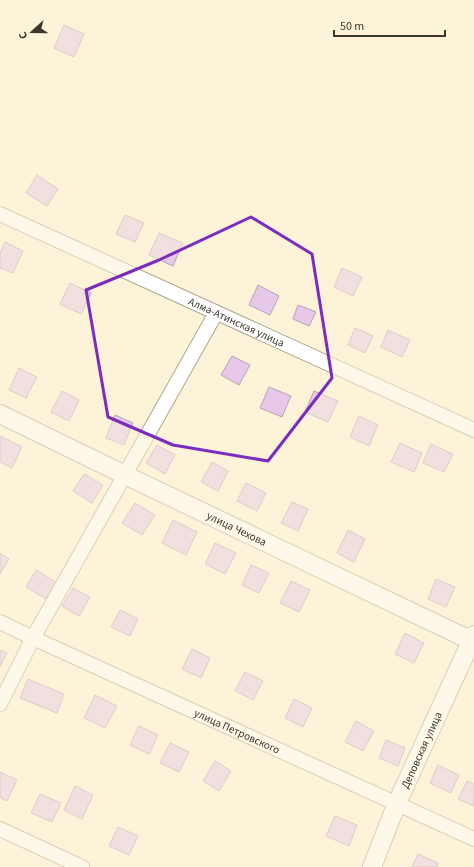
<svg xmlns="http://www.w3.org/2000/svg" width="474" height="867" viewBox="0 0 474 867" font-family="'Source Sans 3',sans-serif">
<rect width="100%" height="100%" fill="#fcf3d8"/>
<path fill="#e7c8e9" stroke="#b6a2b6" d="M64 25 84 34 74 57 54 48Z
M37 175 58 189 47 206 26 193Z
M125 215 144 223 135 242 116 234Z
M159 233 183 243 173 266 149 255Z
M5 242 23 251 13 273 0 268V253Z
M342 268 362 277 353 296 334 287Z
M70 283 91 293 81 314 60 304Z
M258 285 279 296 270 315 249 305Z
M298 305 316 312 309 326 293 319Z
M355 328 373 336 365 353 348 345Z
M388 330 410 340 402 357 381 347Z
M232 356 250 365 239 385 221 375Z
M19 368 37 377 26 398 9 390Z
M269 387 291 396 282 417 260 408Z
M62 391 79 400 69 421 51 412Z
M314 391 338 401 328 422 305 412Z
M115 415 133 423 124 445 106 438Z
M359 416 378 425 369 446 350 437Z
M0 436 22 447 12 468 0 462Z
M400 443 422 453 414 472 391 462Z
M431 444 453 454 444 472 423 463Z
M157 445 175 455 165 474 146 463Z
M212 462 228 471 218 491 201 482Z
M84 474 103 485 92 503 73 491Z
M246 483 266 493 257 511 237 501Z
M292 502 308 509 298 531 281 523Z
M135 503 155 515 142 535 122 523Z
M173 520 197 532 186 555 162 543Z
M348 530 365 539 354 562 337 553Z
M215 543 236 553 225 574 205 564Z
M0 553 9 559 0 574Z
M251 565 269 573 259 593 242 585Z
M36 570 56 582 46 599 26 587Z
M436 579 455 587 446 607 428 599Z
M291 581 310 590 299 612 280 603Z
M73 588 90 597 79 616 62 606Z
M120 610 138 619 130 636 111 627Z
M405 633 424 643 414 663 395 654Z
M192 649 210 658 201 678 182 669Z
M0 650 7 653 0 667Z
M245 672 263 681 253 700 235 691Z
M28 679 64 694 57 713 20 698Z
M95 695 117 706 105 728 84 718Z
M294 699 312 708 303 727 285 718Z
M356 721 374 731 363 751 345 742Z
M139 726 158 735 149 754 130 745Z
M386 740 405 748 398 766 379 758Z
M170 743 189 752 179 772 160 763Z
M215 761 231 771 219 791 203 781Z
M438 765 459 775 451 793 430 783Z
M0 772 17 780 7 801 0 798Z
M467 781 474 784V806L458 799Z
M75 786 93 795 82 819 64 810Z
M40 794 61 803 52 822 31 813Z
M335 816 357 825 349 846 326 836Z
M118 827 138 836 129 855 109 846Z
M418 854 438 863 437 867H412Z"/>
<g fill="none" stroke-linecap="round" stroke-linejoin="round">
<g stroke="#afa78d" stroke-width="16">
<g id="minor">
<path id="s1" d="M0 214 474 430"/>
<path id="s2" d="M0 622 33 638 474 839"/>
<path d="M0 704 33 638 216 313"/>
<path d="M0 829 82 867"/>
</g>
</g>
<g stroke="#afa78d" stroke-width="20">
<g id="tertiary">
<path id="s3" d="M0 414 125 475 472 641"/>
<path id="s4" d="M372 867 397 803 474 635"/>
</g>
</g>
<use href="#minor" stroke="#fff" stroke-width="14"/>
<use href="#tertiary" stroke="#fff" stroke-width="18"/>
</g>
<path d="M0 0H474V867H0ZM251 217 312 254 332 378 268 461 173 445 108 417 86 290 159 260Z" fill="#fcf3d8" fill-opacity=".55" fill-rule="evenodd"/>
<path fill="none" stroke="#7b2cbf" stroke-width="3" stroke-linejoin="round" d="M251 217 312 254 332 378 268 461 173 445 108 417 86 290 159 260Z"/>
<g text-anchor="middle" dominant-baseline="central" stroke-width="4" stroke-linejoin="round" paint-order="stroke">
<g font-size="11" fill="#3a372c" stroke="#fcf3d8">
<text stroke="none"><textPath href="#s1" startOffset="260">Алма-Атинская улица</textPath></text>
<text stroke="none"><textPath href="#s3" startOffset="263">улица Чехова</textPath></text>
<text stroke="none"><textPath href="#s2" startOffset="261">улица Петровского</textPath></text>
<text stroke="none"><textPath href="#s4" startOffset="127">Деповская улица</textPath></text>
</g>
</g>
<g transform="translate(32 32) rotate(249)" stroke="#fcf3d8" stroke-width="3" paint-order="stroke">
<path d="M0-3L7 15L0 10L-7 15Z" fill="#3a372c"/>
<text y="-6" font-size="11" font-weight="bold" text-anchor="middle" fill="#3a372c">С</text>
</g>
<path d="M334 30v6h111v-6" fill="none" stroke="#3a372c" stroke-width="2"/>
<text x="340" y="30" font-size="12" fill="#3a372c" stroke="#fcf3d8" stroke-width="3" paint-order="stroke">50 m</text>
</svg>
